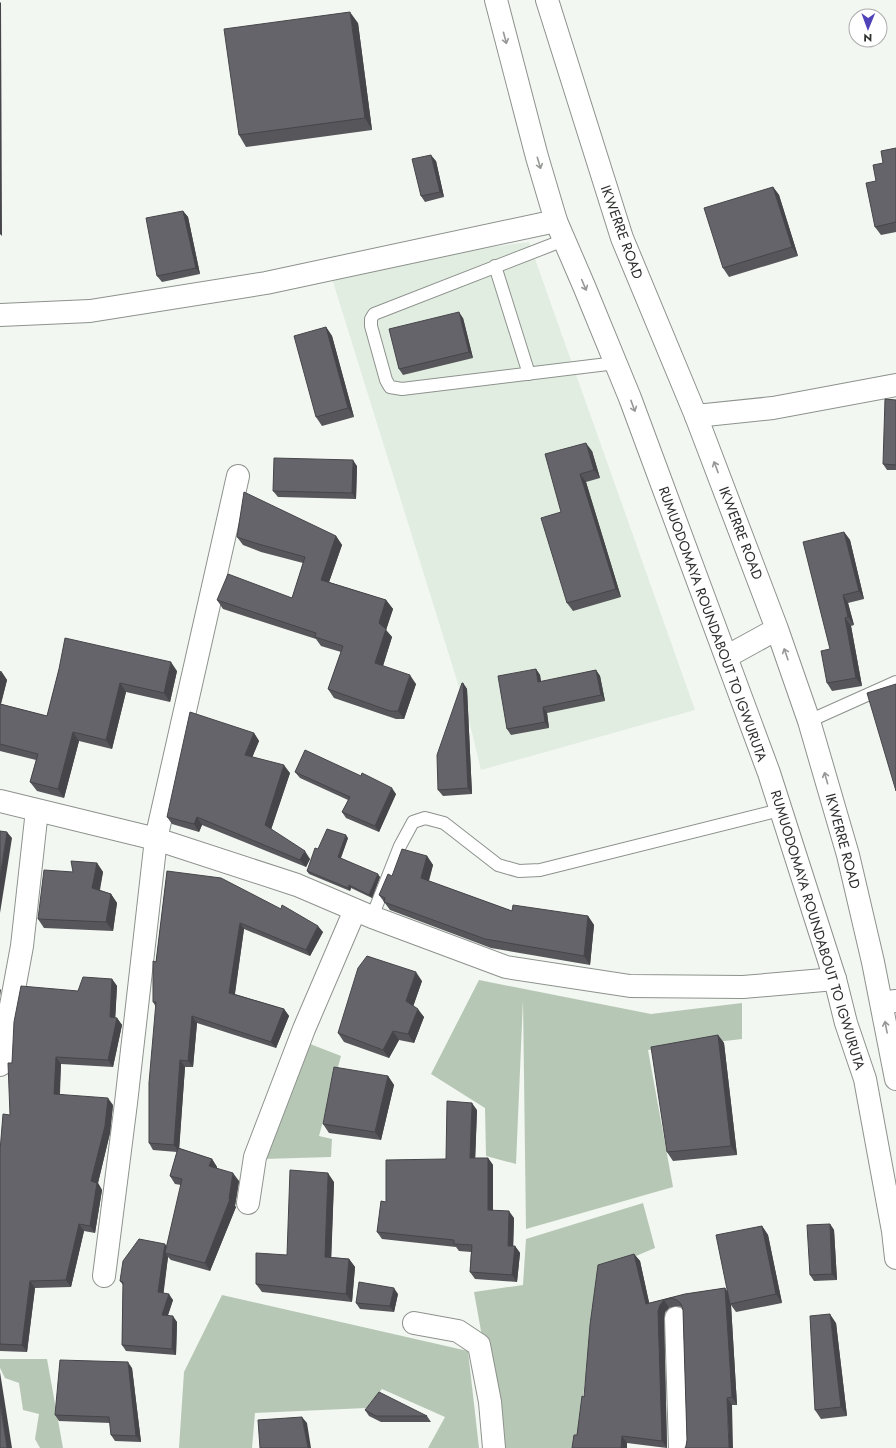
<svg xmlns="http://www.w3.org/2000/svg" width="896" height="1448" viewBox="0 0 896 1448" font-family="Jost,sans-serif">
<rect width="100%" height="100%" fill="#f2f7f1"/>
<path fill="#e2ede1" d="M529 242 695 710 481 770 468 716 329 269Z"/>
<path fill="#b7c7b5" d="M479 980 651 1014 742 1003V1039L648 1050 673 1187 526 1229 523 1000 516 1164 486 1156 485 1108 431 1074Z
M305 1042 341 1056 319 1136 332 1139 331 1157 263 1159Z
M643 1203 655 1248 600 1271 576 1448H502L474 1292 523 1285 526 1239Z
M222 1295 468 1351 479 1448H428L445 1417 382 1389 366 1408 255 1413 252 1448H179L184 1372Z
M0 1359H47L63 1448H40L35 1439 39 1414 23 1410 19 1383 5 1378 0 1368Z"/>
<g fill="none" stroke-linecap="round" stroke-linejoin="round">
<g stroke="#8d928d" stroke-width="14">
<path id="service" d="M564 240 374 314 371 319V326L386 380 390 387 402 389 616 363
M495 266 529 374
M809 721 896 682
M372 917 400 846 413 822 425 818 444 823 498 865 519 871 540 870 780 810"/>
</g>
<g stroke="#8d928d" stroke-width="24">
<path id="minor" d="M0 315 90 311 266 283 556 221
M696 416 773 408 896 385
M0 801 156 839 297 885 372 917 506 967 630 986 743 987 835 979
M882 1003 896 1001
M0 1065 22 946 37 810
M248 1203 255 1157 304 1029 355 910
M104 1276 126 1103 156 839 238 476
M676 1318 680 1448
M414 1323 458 1331 479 1345 490 1402 494 1448"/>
</g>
<g stroke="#8d928d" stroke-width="24">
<path id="primary" d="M496 0 537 157 556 221 584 286 630 398 769 773 835 979 846 1023 865 1079 893 1231 896 1258
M547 0 622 238 696 416 777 629 809 721 848 855 873 962 896 1079
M726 657 777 629"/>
</g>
<use href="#service" stroke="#fff" stroke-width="12"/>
<use href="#minor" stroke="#fff" stroke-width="22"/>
<use href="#primary" stroke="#fff" stroke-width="22"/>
</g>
<path fill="#56565b" d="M358 23 372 130 246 147 239 135Z
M896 148V232L881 235 875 227 876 181Z
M436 161 444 197 425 202 421 196Z
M773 187 779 195 798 256 729 277 723 268Z
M183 211 188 217 200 274 162 282 157 276Z
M463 318 473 358 403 375 399 369Z
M326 327 332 336 354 417 322 426 316 417Z
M896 400V470H887L883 464Z
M592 451 600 478 586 482 621 597 573 611 567 603 561 512Z
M357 466 356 499 278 497 273 491Z
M844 532 850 540 864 599 848 603 854 625 851 626 862 686 832 691 827 683 830 649Z
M336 536 342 545 329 582 386 600 393 609 386 630 392 637 383 666 416 684 404 719H396L334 698 328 689 341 652 321 646 316 639 223 609 217 600 292 598 303 563 261 552 243 545 237 537Z
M59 669 177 671 170 702 126 692 112 749 79 741 64 798 37 791 30 782 36 760 0 751V671H1L7 680 1 704 47 716Z
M536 669 540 675 541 682 596 670 600 676 605 701 547 713 549 728 511 735 507 729Z
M463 683 467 689 472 794 443 796 438 790Z
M254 733 259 741 252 757 290 773 271 829 310 859 306 867 202 825 199 832 172 824 167 817Z
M295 772 396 794 379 832 346 818 342 812 348 800 300 778Z
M348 838 341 858 380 877 372 898 351 888 350 891 309 874 307 871 318 849Z
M427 856 433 865 429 881 512 911 588 916 594 925 590 965 491 948 390 910 379 895 392 876Z
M97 863 103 872 100 890 111 894 117 903 113 931 44 928 38 919 73 872Z
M167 871 323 932 310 956 244 929 235 994 284 1009 289 1016 276 1048 197 1023 193 1067H185L179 1148 212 1159 217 1167V1168L239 1181 235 1206 236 1207 210 1271 171 1260 168 1257 163 1293 173 1300 168 1315 177 1322 176 1355 126 1351 122 1345 123 1285 120 1281 167 1246 181 1185 175 1184 170 1176 177 1152 153 1150 149 1143 156 1007 153 1002 156 962Z
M112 979 117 986 115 1018H117L122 1025 113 1067 61 1064 60 1094 113 1105 110 1133 98 1183 102 1190 95 1233 84 1231 71 1287 35 1288 27 1352 0 1351V1151L10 1115 12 1063 78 991Z
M422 981 413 1006 424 1017 414 1043 399 1040 389 1058 344 1042 338 1033Z
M718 1035 724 1043 737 1155 673 1161 667 1152Z
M388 1076 394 1085 381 1140 329 1133 323 1124Z
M477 1110 475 1158H488L493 1165V1210L514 1218 513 1246H515L520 1253 517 1282 475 1279 470 1272 471 1252 459 1251 456 1247 382 1239 377 1232 386 1202 446 1159Z
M334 1182 331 1257 349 1259 355 1267 352 1302 262 1292 256 1284 287 1255Z
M830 1224 834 1230 837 1280 814 1281 810 1275Z
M762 1226 768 1235 782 1303 736 1312 731 1305 737 1405H732L686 1446 687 1440 683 1310 682 1307 676 1306 669 1308 665 1312 664 1318 667 1448 627 1443V1448H572L577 1435 584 1397 634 1254 640 1261 649 1303 685 1294 725 1288 728 1292Z
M398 1294 394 1312 360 1309 356 1303Z
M836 1323 847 1416 821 1419 815 1410Z
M132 1368 141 1442 115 1441 111 1435 110 1423 59 1421 55 1415Z
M365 1410 427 1416 431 1422H381L369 1416Z"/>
<path fill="#46464a" d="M0 2 1 3 2 236 0 234Z
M350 12 358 23 372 130 365 118Z
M431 155 436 161 444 197 440 192Z
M773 187 779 195 798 256 792 247Z
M183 211 188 217 200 274 196 268Z
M459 312 463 318 473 358 469 352Z
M326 327 332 336 354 417 348 408Z
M586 443 592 451 600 478 594 470Z
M353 460 357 466 356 499 352 493Z
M580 474 586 482 621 597 616 589Z
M844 532 850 540 864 599 859 591Z
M336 536 342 545 327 588 321 580Z
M843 595 848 603 854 625 848 617Z
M386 600 393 609 386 630 392 637 381 672 375 663 379 623Z
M845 618 851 626 862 686 856 678Z
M171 662 177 671 170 702 164 693Z
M536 669 540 675 542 688 538 682Z
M596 670 600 676 605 701 601 695Z
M1 671 7 680 0 707V675Z
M410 675 416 684 404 719 398 711Z
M120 683 126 692 112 749 106 740Z
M463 683 467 689 472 794 468 788Z
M543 707 547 713 549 728 545 722Z
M73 732 79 741 64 798 58 789Z
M254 733 259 741 250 763 245 755Z
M284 765 290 773 270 833 265 825Z
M392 788 396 794 379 832 375 826Z
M197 817 202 825 199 832 194 824Z
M7 832 12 838 0 913V877Z
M346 835 348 838 340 860 338 857Z
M305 851 310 859 306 867 300 860Z
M427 856 433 865 427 886 421 878Z
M97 863 103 872 98 897 92 888Z
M378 874 380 877 372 898 369 895Z
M349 885 351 888 350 891 348 888Z
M111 894 117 903 113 931 106 922Z
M588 916 594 925 590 965 584 956Z
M240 923 244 929 234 999 229 993Z
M318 926 323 932 310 956 306 950Z
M416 972 422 981 412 1010 406 1001Z
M112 979 117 986 115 1024 110 1017Z
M0 981V989L1 990 0 996Z
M284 1009 289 1016 276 1048 271 1042Z
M418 1009 424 1017 414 1043 408 1034Z
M192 1016 197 1023 193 1067 188 1061Z
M117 1018 122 1025 113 1067 108 1060Z
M393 1031 399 1040 389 1058 383 1050Z
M718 1035 724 1043 737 1155 731 1146Z
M56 1057 61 1064 59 1101 54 1094Z
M180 1060 185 1067 179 1152 174 1145Z
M388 1076 394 1085 381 1140 375 1132Z
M108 1098 113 1105 110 1133 98 1183 102 1190 95 1233 90 1226 91 1181Z
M472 1103 477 1110 475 1165 470 1158Z
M488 1158 493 1165V1217L488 1210Z
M212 1159 217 1167 214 1173 209 1166Z
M233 1173 239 1181 235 1206 236 1207 210 1271 205 1263 229 1199Z
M328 1173 334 1182 331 1266 325 1257Z
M509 1211 514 1218 513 1253 508 1246Z
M79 1224 84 1231 71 1287 66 1280Z
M830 1224 834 1230 837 1280 832 1274Z
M762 1226 768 1235 782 1303 776 1294Z
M165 1244 169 1250 165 1253 168 1257 163 1298 158 1292Z
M515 1246 520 1253 517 1282 512 1275Z
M634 1254 640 1261 651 1311 646 1304Z
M349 1259 355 1267 352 1302 346 1294Z
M30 1281 35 1288 27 1352 22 1345Z
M394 1288 398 1294 394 1312 390 1306Z
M725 1288 730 1296V1304L731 1305 737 1405 732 1397Z
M169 1294 173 1300 166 1321 162 1315Z
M664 1300 669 1308 665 1312 664 1318 667 1448 662 1441 658 1311 660 1305Z
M830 1314 836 1323 847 1416 841 1407Z
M173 1316 177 1322 176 1355 172 1349Z
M128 1362 132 1368 141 1442 136 1436Z
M0 1372 12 1448H7L0 1402Z
M727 1398 732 1405 733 1448H729Z
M302 1417 307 1423 311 1448H308Z
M622 1436 627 1443V1448H621Z"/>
<path fill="#64646a" stroke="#46464a" d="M350 12 365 118 239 135 224 29Z
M896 148V222L875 227 866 183 876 181 873 165 883 163 881 151Z
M431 155 440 192 421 196 412 159Z
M773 187 792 247 723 268 704 208Z
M183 211 196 268 157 276 146 218Z
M459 312 469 352 399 369 389 329Z
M326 327 348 408 316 417 294 336Z
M885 399 896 400V465L883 464Z
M586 443 594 470 580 474 616 589 567 603 541 518 561 512 545 454Z
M274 458 353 460 352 493 273 491Z
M244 492 336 536 321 580 386 600 379 623 386 629 375 663 410 675 398 711H390L328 689 343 646 315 637 316 633 217 600 228 574 292 598 305 557 255 543 237 537Z
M844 532 859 591 843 595 848 617 845 618 856 678 827 683 821 651 830 649 803 542Z
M65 638 171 662 164 693 120 683 106 740 73 732 58 789 30 782 38 754 0 744V704L47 716 59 669Z
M536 669 538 682 596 670 601 695 543 707 545 722 507 729 498 676Z
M462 683H463L468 788 438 790 437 755Z
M896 684V791L867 693Z
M190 712 254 733 245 755 284 765 265 825 305 851 300 860 197 817 194 824 167 817Z
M305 750 361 776 362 773 392 788 375 826 342 812 350 797 295 772Z
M327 829 346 835 338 857 378 874 369 895 349 885 348 888 307 871 315 848 318 849Z
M0 831 7 832 0 877Z
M402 849 427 856 421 878 512 911 513 905 588 916 584 956 485 939 384 902 385 898 379 895 388 874 392 876Z
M71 861 97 863 92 888 111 894 106 922 38 919 44 870 73 872Z
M167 871 221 878 281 909 282 905 318 926 306 950 240 923 229 993 284 1009 271 1042 192 1016 188 1061 180 1060 174 1145 149 1143V1083L156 1002H153V961L156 962Z
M367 956 416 972 406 1001 418 1009 408 1034 393 1031 383 1050 338 1033 358 968Z
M83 977 112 979 110 1017 117 1018 108 1060 56 1057 54 1094 108 1098 105 1126 91 1181 97 1183 90 1226 79 1224 66 1280 30 1281 22 1345 0 1344V1151L3 1114 10 1115 8 1063H12L14 1022 21 986 78 991Z
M718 1035 731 1146 667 1152 651 1047Z
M334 1067 388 1076 375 1132 323 1124Z
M447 1101 472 1103 470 1158H488V1210L509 1211 508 1246H515L512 1275 470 1272 472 1245 454 1244V1240L377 1232 381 1201 386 1202V1160L446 1159Z
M178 1148 212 1159 209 1166 233 1173 229 1199H230L205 1263 165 1253 182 1179 170 1176Z
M290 1170 328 1173 325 1257 349 1259 346 1294 256 1284V1253L287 1255Z
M830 1224 832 1274 810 1275 807 1225Z
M762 1226 776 1294 730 1304 716 1235Z
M139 1239 165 1244 158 1292 169 1294 162 1315 173 1316 172 1349 122 1345 123 1282 120 1281 123 1261Z
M634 1254 646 1304 685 1294 725 1288 732 1397 727 1398 729 1448H685L686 1446 687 1440 683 1310 681 1304 677 1300 671 1298 664 1300 660 1305 658 1311 662 1441 622 1436 621 1448H572L574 1435H577L582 1396 584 1397 590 1325 598 1265Z
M359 1282 394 1288 390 1306 356 1303Z
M830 1314 841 1407 815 1410 810 1316Z
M60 1360 128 1362 136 1436 111 1435 109 1417 55 1415Z
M379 1392 427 1416H376L365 1410Z
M0 1402 7 1448H0Z
M302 1417 308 1448H260L258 1420Z"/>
<defs><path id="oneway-shaft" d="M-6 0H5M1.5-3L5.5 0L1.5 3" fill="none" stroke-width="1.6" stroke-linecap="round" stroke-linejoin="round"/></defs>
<g stroke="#969896">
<use href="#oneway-shaft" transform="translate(505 38) rotate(75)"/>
<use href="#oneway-shaft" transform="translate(539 163) rotate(73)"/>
<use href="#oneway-shaft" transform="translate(584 285) rotate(67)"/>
<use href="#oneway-shaft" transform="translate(633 406) rotate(70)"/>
<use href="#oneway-shaft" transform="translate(716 467) rotate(-111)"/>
<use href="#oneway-shaft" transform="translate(786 654) rotate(-109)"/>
<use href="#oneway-shaft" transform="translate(826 778) rotate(-106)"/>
<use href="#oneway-shaft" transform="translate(886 1027) rotate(-101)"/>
</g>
<g text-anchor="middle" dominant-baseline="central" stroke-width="4" stroke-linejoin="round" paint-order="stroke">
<g font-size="14" fill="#2e302e" stroke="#fff">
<text transform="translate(622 232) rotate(70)">IKWERRE ROAD</text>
<text transform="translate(741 533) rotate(69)">IKWERRE ROAD</text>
<text transform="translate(713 624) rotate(70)">RUMUODOMAYA ROUNDABOUT TO IGWURUTA</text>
<text transform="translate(843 841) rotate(75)">IKWERRE ROAD</text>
<text transform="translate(818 930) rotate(73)">RUMUODOMAYA ROUNDABOUT TO IGWURUTA</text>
</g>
</g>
<g transform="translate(868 28) rotate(181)"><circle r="19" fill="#ffffff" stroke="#abacab"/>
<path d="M0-3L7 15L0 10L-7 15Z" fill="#5043ba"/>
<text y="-6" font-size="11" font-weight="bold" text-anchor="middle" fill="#2e302e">N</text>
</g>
</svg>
